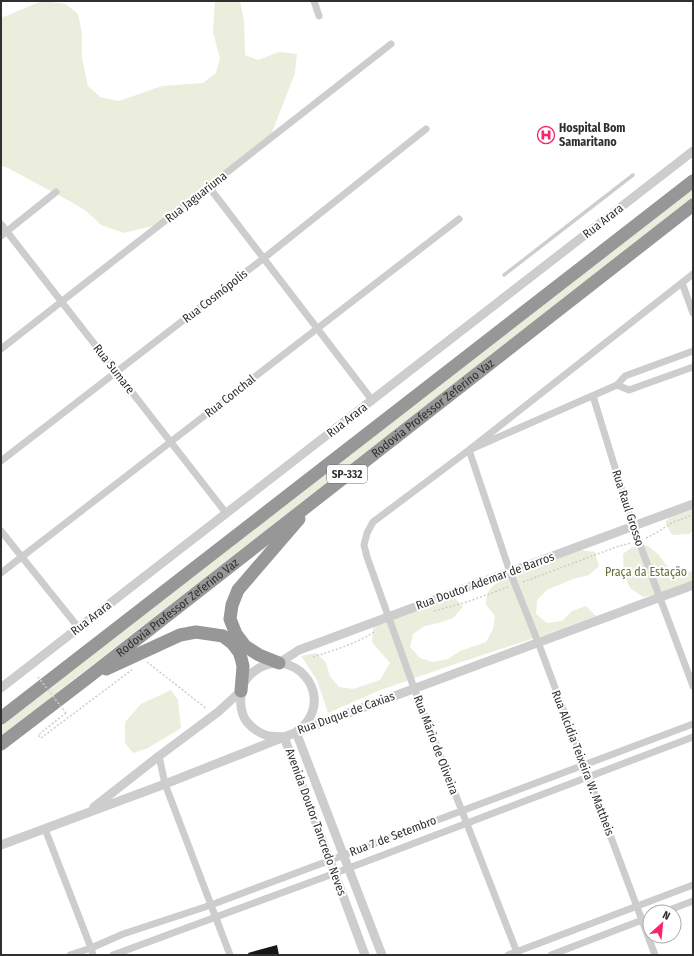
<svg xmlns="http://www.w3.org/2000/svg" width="694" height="956" viewBox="0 0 694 956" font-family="'Fira Sans Condensed',sans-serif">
<rect width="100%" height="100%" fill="#fff"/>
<path fill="#ebeedd" d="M42 1 66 4 78 14 82 33V58L88 86 100 97 119 101 162 86 203 83 216 73 220 58 213 32 215 1H240L244 21 245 55 258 60 279 52 297 54 295 73 271 135 167 219 152 226 124 233 101 225 86 211 73 203 6 167 1 166V18Z
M693 188V198L1 736V726Z
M693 507V531L689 534 672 535 665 522 675 513Z
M647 545 658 554 667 566 679 573 693 571V585L658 594 643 597 630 588 624 574 623 554 632 547Z
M581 550 595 552 599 566 589 575 573 579 547 590 537 600 536 614 547 623 562 621 572 611 586 606 596 616 547 634 452 665 378 691 328 713 317 680 301 656 317 653 326 663 330 676 339 687 353 689 380 680 390 663 372 642 373 628 386 620 453 596 463 607 453 618 439 623 425 626 413 634 410 647 420 658 433 662 448 659 460 651 486 642 493 629 495 616 486 605C486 601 486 597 488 593 495 573 561 558 581 550Z
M171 690 178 700 181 728 148 748 133 753 125 743V722L141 704Z"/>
<path fill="#171717" d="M277 945 279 955H249L248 953Z"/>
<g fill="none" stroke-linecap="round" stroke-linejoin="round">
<path stroke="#cdcdcd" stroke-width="1.5" stroke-dasharray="2 2" stroke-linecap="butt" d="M646 538 656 533 673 522 693 515
M523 582 616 547 631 543
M434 611 467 602 508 587
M313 657C334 650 356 644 374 632
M147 662 207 709
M66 713 38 735 41 738 133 669"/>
<path stroke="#cdcdcd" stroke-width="3.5" d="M504 275 633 175"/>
<path stroke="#cdcdcd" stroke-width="7" d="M314 1 319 16
M209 187 372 400
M1 224 226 513
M1 236 56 192
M682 283 693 313
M1 349 391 44
M617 385 629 390 693 367
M593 396 633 526 693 686
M1 461 264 258 426 129
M1 531 78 627
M1 573 459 219
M159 756 165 784 230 955
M45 829 91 948 93 955
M664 912 693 901
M70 955 91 948 123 934 211 905 693 724
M113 955 349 868 693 737
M508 955 693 885
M518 955 414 688 367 557 364 545 367 533 373 522 469 450 693 274
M551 955 650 917
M655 955 538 642 510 572 469 450 617 385 625 376 693 351"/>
<path stroke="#cdcdcd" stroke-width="9" d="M279 663 299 650 693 504
M1 688 693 151
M94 807 159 756 218 712 241 691
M1 845 165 784 284 737 693 585
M365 955 284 737C279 736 274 737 269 736 259 734 247 725 243 715 239 704 240 694 244 683 247 676 253 672 259 668 294 649 330 690 307 722 304 726 299 729 296 732L382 955"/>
<g stroke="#979797" stroke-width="13">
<path d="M279 663 259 655 245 646 236 634 230 619 232 605 238 590 299 519"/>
<path d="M106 669 180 635 196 632 223 636 232 643 239 652 241 658 243 666 241 691"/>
<path d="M1 718 693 181"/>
<path id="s1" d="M1 744 86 679 693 205"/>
</g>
<path stroke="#cdcdcd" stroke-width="1.5" stroke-dasharray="2 2" stroke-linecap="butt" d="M38 677 66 713"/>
</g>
<defs>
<g id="hospital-ring" transform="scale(0.9)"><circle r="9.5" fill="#fff" stroke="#f52570" stroke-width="1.5"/><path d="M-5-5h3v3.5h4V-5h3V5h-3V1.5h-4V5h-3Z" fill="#f52570"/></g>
</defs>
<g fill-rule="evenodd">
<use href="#hospital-ring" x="546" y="135"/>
</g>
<g text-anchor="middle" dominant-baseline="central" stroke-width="4" stroke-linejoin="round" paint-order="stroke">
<rect fill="#fff" stroke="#6e6e6e" stroke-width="1" x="327" y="465" width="40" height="18" rx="3"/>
<g font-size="11" font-weight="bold" fill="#303030">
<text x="347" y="474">SP-332</text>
</g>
<g font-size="12" font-weight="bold" fill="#303030" stroke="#fff" text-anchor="start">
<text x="559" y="128">Hospital Bom<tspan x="559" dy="14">Samaritano</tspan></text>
</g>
<g font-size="12" fill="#303030" stroke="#fff">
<text transform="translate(196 197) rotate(-38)">Rua Jaguariuna</text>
<text transform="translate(603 221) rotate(-38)">Rua Arara</text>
<text transform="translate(215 296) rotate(-38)">Rua Cosmópolis</text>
<text transform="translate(114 369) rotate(52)">Rua Sumare</text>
<text transform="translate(230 396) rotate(-38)">Rua Conchal</text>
<text stroke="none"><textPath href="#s1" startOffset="547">Rodovia Professor Zeferino Vaz</textPath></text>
<text transform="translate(347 420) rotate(-38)">Rua Arara</text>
<text transform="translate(628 508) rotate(72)">Rua Raul Grosso</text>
<text transform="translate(485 581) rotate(-20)">Rua Doutor Ademar de Barros</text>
<text stroke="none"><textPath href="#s1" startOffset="223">Rodovia Professor Zeferino Vaz</textPath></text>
<text transform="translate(91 618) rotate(-38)">Rua Arara</text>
<text transform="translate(346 713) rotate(-20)">Rua Duque de Caxias</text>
<text transform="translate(436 745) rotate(69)">Rua Mário de Oliveira</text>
<text transform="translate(583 763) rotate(69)">Rua Alcidia Teixeira W. Mattheis</text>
<text transform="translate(316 822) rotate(70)">Avenida Doutor Tancredo Neves</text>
<text transform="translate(393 836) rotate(-21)">Rua 7 de Setembro</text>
</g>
<g font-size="12" fill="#637139" stroke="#fff">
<text x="646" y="572">Praça da Estação</text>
</g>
</g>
<rect width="694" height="956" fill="none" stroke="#303030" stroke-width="4"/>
<g transform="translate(662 924) rotate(27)"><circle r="19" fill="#ffffff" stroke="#acacac"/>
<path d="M0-3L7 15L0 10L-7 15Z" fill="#f52570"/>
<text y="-6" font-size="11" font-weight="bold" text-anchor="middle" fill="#303030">N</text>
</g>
</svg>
